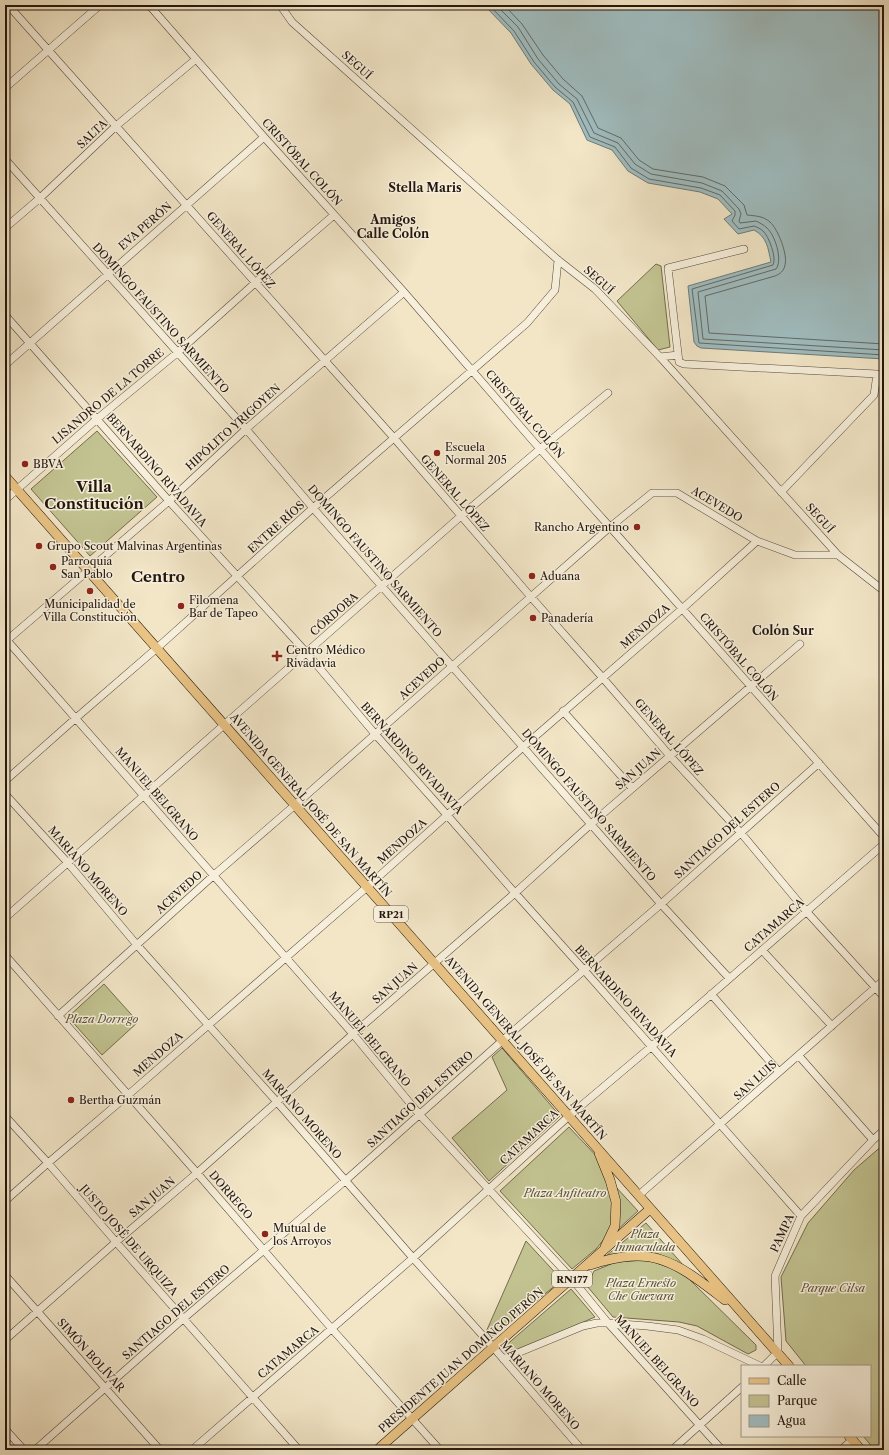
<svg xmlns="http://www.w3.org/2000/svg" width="889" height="1455" viewBox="0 0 889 1455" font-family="'Libre Caslon Text',serif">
<rect width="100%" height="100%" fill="#f2e6c7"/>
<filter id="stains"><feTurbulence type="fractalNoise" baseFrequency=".005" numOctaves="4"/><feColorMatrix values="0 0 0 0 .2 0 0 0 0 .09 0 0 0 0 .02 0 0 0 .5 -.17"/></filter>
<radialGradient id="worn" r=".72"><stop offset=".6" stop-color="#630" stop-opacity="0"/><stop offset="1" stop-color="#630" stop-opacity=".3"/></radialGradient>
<path fill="#c2c391" stroke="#726c50" d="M656 264 661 266 670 347 658 350 617 301Z
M97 431 157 497 90 556 31 489Z
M104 984 138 1022 102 1055 68 1017Z
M502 1048 560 1116 489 1181 452 1138 507 1090 492 1057Z
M569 1127 602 1162 610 1180 615 1226 596 1249 572 1269 500 1191Z
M884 1144V1450H875L863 1436H870V1366H806L786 1341 781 1277 808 1223 854 1170Z
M615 1186 638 1211 615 1232Z
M646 1223 684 1266 658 1254 640 1252 606 1256Z
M526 1241 562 1280 493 1336 486 1332Z
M646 1260 673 1268 688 1278 756 1345V1350L748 1354 697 1326 679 1322 613 1317 587 1286 594 1271 616 1262Z
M571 1289 595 1317 506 1355 504 1347Z"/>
<path fill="#a0bdc0" stroke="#6e7a79" d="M469 5H884V359L701 348 697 346 694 342 688 286 771 262C768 248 767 237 754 230L738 234 724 219 732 214 718 199 700 192 648 183 628 171 612 150 587 140 570 104 553 90 531 64 511 33 486 7Z"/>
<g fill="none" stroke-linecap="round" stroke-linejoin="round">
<path stroke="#616a67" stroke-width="1" d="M489 5 514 31 534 62 555 87 573 102 590 137 615 147 631 168 649 179 701 188 720 195 735 211V215L732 221 739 229 754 226C757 227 761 229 763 231 769 236 777 259 773 265L692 289 699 343 884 355
M496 5 518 27 538 59 559 84 577 99 594 133 618 143 635 164 651 174 702 183 722 191 739 209 741 214 739 221 740 223 756 221C760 223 764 225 767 228 775 235 783 260 776 269L698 292 703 339 884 350
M504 5 522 24 543 55 563 79 582 96 598 128 621 138 639 160 653 169 703 177 725 186 744 205 747 215C756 216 763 216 770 222 778 229 788 255 785 265 784 271 780 274 775 276L705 296 709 333 884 344"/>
<g stroke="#564a3c" stroke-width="8">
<path id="minor" d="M8 5 394 438 531 597 602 677 670 756 741 833 806 911 884 997
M149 5 264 137 404 292 540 449 610 527 884 837
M280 5 292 22 558 260 595 289 660 357 838 555 884 591
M5 88 100 5
M5 159 246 429 313 508 661 904 729 978
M5 228 40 198 116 126 196 59
M744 249 668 268 679 362 684 364 877 374 874 395 781 492
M5 315 169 501 306 652 375 734 447 815 515 893 584 970 801 1216
M660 357 678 355
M5 365 264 137
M5 500 97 419 177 353 255 283 334 215
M5 638 353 1034 419 1114 572 1279 608 1323 722 1450
M5 642 169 501 246 429 404 292
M563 711 632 788
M5 781 76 718 157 648 313 508 527 323 555 290 558 260
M5 794 68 863 137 945 277 1102 413 1258 493 1347 582 1450
M5 918 461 516 540 449 608 393
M762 950 832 1026
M5 955 197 1173 332 1329 440 1450
M711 994 779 1072
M58 1016 214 875 295 805 610 527 652 493H677L757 541 795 555H838
M799 1056 873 1140
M5 1116 48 1163 116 1242 299 1450
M639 1195 884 980
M5 1201 48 1163 128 1095 367 887 523 747 682 609 757 541
M5 1275 160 1450
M5 1340 116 1242 197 1173 353 1034 515 893 591 824 800 644
M503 1359 583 1326 597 1323H608L647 1326 678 1330 703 1339 760 1366
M764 1366 778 1352 775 1276 801 1216 873 1140 884 1130
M5 1429 24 1450
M35 1450 183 1319 346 1180 503 1040 661 904 819 763
M192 1450 413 1258 569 1116 652 1046 884 844
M672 1450 742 1387
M841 1450 852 1440"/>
</g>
<g stroke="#22160e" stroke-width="10">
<path id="major" d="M5 476 789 1366
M599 1153 610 1180 616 1202 615 1226 605 1247
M590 1265C655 1244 675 1262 725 1300
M849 1436 861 1450
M377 1450 650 1209"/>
</g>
<use href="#minor" stroke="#f7efdb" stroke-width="7"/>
<use href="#major" stroke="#e9c384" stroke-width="9"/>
</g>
<g fill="#8f2418" stroke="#f7efdb" stroke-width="1.5">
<circle cx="437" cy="453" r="4"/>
<circle cx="25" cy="464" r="4"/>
<circle cx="637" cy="527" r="4"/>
<circle cx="39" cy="546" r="4"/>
<circle cx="53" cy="567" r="4"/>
<circle cx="532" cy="576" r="4"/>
<circle cx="90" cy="591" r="4"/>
<circle cx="181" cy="606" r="4"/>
<circle cx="533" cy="618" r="4"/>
<path d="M275 650h4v4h4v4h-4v4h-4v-4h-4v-4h4z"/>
<circle cx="71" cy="1100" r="4"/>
<circle cx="265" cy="1234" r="4"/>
</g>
<g text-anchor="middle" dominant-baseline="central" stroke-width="3" stroke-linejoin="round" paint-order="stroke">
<g fill="#f7efdb" stroke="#62574c" stroke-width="1">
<rect x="374" y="906" width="34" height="16" rx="3"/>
<rect x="552" y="1271" width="40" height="16" rx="3"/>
</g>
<g font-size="10" font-weight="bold" fill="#22160e">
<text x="391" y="914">RP21</text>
<text x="572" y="1279">RN177</text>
</g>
<g font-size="11" fill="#22160e" stroke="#f7efdb">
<text transform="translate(357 65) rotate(42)">SEGUÍ</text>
<text transform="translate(92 134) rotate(-43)">SALTA</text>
<text transform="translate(302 162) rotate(48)">CRISTÓBAL COLÓN</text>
<text transform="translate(145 226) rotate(-41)">EVA PERÓN</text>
<text transform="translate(241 250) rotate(49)">GENERAL LÓPEZ</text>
<text transform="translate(599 280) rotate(42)">SEGUÍ</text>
<text transform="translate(161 318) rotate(48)">DOMINGO FAUSTINO SARMIENTO</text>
<text transform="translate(108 396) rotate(-40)">LISANDRO DE LA TORRE</text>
<text transform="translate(525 414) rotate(49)">CRISTÓBAL COLÓN</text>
<text transform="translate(233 427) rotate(-42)">HIPÓLITO YRIGOYEN</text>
<text transform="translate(157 470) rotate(49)">BERNARDINO RIVADAVIA</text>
<text transform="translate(455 493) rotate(49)">GENERAL LÓPEZ</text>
<text transform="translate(717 504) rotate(31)">ACEVEDO</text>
<text transform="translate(820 518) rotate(48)">SEGUÍ</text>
<text transform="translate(276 527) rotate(-42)">ENTRE RÍOS</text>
<text transform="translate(375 561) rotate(49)">DOMINGO FAUSTINO SARMIENTO</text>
<text transform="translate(334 614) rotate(-41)">CÓRDOBA</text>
<text transform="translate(645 626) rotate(-41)">MENDOZA</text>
<text transform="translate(739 657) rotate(49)">CRISTÓBAL COLÓN</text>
<text transform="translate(422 678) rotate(-42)">ACEVEDO</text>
<text transform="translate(669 737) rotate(49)">GENERAL LÓPEZ</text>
<text transform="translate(412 758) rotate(48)">BERNARDINO RIVADAVIA</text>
<text transform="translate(638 769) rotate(-41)">SAN JUAN</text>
<text transform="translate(157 794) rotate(49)">MANUEL BELGRANO</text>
<text transform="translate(311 805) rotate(49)">AVENIDA GENERAL JOSÉ DE SAN MARTÍN</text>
<text transform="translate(589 805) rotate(49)">DOMINGO FAUSTINO SARMIENTO</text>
<text transform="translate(727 830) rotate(-42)">SANTIAGO DEL ESTERO</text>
<text transform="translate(402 841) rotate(-42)">MENDOZA</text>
<text transform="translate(88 871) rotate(49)">MARIANO MORENO</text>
<text transform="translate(179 892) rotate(-42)">ACEVEDO</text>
<text transform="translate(774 925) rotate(-41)">CATAMARCA</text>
<text transform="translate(395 983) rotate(-41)">SAN JUAN</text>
<text transform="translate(626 1001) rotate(48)">BERNARDINO RIVADAVIA</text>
<text transform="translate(370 1039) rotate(50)">MANUEL BELGRANO</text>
<text transform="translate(526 1048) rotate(49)">AVENIDA GENERAL JOSÉ DE SAN MARTÍN</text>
<text transform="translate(158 1054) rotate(-41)">MENDOZA</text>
<text transform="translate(755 1080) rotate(-42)">SAN LUIS</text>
<text transform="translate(420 1099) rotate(-42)">SANTIAGO DEL ESTERO</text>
<text transform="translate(302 1114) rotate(49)">MARIANO MORENO</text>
<text transform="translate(529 1137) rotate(-43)">CATAMARCA</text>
<text transform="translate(231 1195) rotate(49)">DORREGO</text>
<text transform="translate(152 1197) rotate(-40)">SAN JUAN</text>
<text transform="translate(782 1233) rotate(-65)">PAMPA</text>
<text transform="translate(129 1240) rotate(49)">JUSTO JOSÉ DE URQUIZA</text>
<text transform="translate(176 1312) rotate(-41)">SANTIAGO DEL ESTERO</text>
<text transform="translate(288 1352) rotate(-40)">CATAMARCA</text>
<text transform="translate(91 1355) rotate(48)">SIMÓN BOLÍVAR</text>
<text transform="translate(461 1360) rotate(-41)">PRESIDENTE JUAN DOMINGO PERÓN</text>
<text transform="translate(657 1361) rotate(48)">MANUEL BELGRANO</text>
<text transform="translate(540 1385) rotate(49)">MARIANO MORENO</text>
</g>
<g font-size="11" fill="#22160e" stroke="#f7efdb" text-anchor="start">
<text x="445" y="447">Escuela<tspan x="445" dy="13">Normal 205</tspan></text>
<text x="33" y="464">BBVA</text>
<text x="629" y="527" text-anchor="end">Rancho Argentino</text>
<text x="47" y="546">Grupo Scout Malvinas Argentinas</text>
<text x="61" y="561">Parroquia<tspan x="61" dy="13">San Pablo</tspan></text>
<text x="540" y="576">Aduana</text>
<text x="189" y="600">Filomena<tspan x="189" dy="13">Bar de Tapeo</tspan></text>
<text x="90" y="604" text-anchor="middle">Municipalidad de<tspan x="90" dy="13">Villa Constitución</tspan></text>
<text x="541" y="618">Panadería</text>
<text x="286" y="650">Centro Médico<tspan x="286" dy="13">Rivadavia</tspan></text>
<text x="79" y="1100">Bertha Guzmán</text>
<text x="273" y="1228">Mutual de<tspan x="273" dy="13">los Arroyos</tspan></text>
</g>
<g font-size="11" font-style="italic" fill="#5a533c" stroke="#f7efdb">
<text x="102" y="1019">Plaza Dorrego</text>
<text x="565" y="1193">Plaza Anfiteatro</text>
<text x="645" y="1234">Plaza<tspan x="645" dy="13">Inmaculada</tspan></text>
<text x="641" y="1283">Plaza Ernesto<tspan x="641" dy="13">Che Guevara</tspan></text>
<text x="833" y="1288">Parque Cilsa</text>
</g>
<g font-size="12" font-weight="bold" fill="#22160e" stroke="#f7efdb">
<text x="425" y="187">Stella Maris</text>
<text x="393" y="219">Amigos<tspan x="393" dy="14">Calle Colón</tspan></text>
<text x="783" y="630">Colón Sur</text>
</g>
<g font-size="15" font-weight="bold" fill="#22160e" stroke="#f7efdb">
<text x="94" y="486">Villa<tspan x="94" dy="17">Constitución</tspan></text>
<text x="158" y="576">Centro</text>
</g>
</g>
<rect width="889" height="1455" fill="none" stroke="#f2e6c7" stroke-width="20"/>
<rect x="6" y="6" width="877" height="1443" fill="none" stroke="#22160e" stroke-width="2"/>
<rect x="10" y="10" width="869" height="1435" fill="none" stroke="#22160e"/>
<rect x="741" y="1365" width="130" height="72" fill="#f7efdb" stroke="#a29889"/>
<rect x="749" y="1378" width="20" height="6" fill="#e9c384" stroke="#a29889"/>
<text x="777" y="1385" font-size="12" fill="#22160e">Calle</text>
<rect x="749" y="1395" width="20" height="12" fill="#c2c391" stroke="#a29889"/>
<text x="777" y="1405" font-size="12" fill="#22160e">Parque</text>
<rect x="749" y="1415" width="20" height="12" fill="#a0bdc0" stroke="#a29889"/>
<text x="777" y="1425" font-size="12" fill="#22160e">Agua</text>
<rect width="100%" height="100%" filter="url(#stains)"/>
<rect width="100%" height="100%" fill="url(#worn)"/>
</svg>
